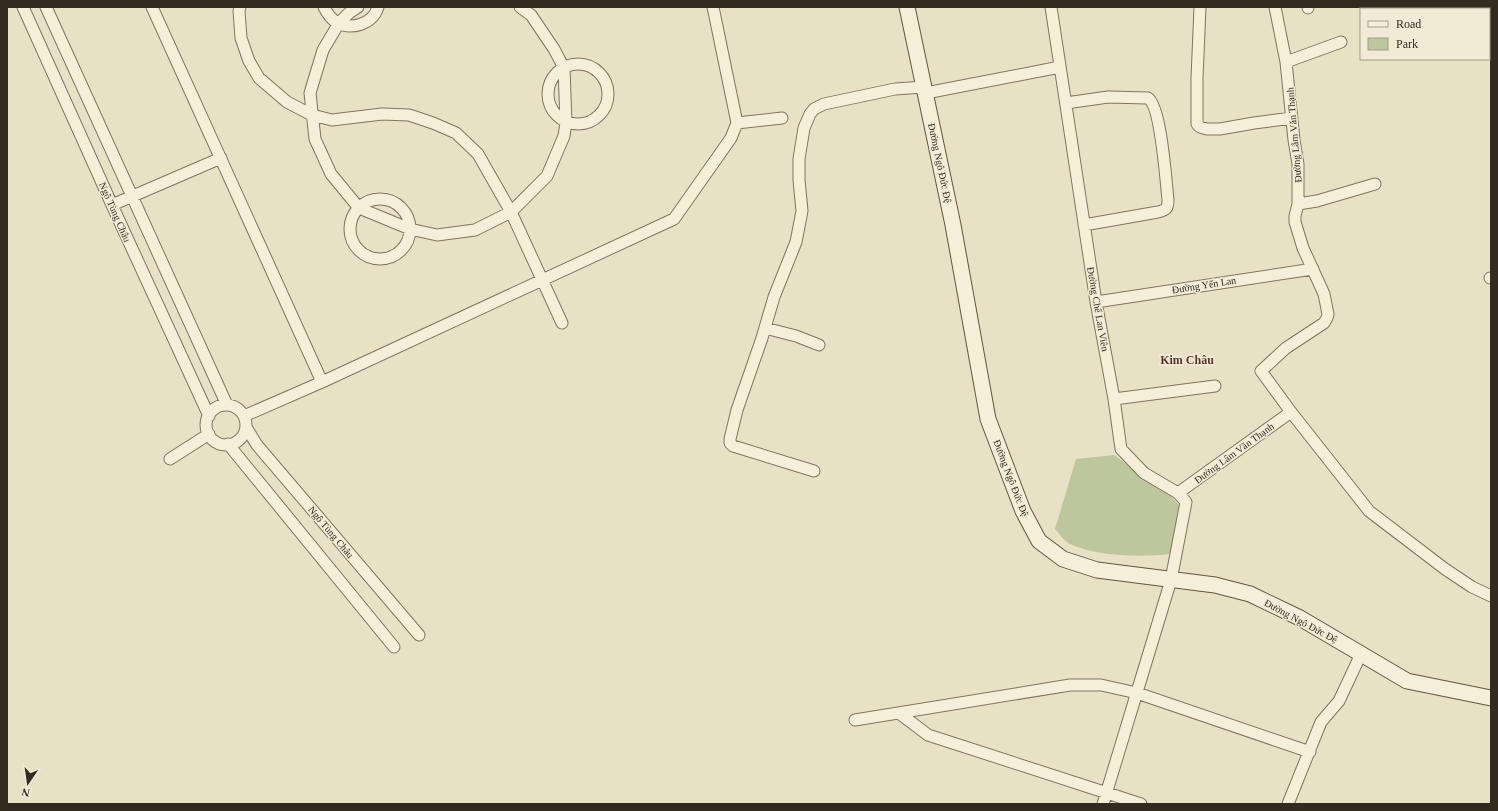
<svg xmlns="http://www.w3.org/2000/svg" width="1498" height="811" viewBox="0 0 1498 811" font-family="Georgia,serif">
<rect width="100%" height="100%" fill="#e9e1c6"/>
<path fill="#bdc69c" d="M1114 455 1169 494 1179 505 1171 554C1141 557 1097 557 1070 544 1064 541 1059 533 1055 529L1076 459Z"/>
<g fill="none" stroke-linecap="round" stroke-linejoin="round">
<g stroke="#82745e" stroke-width="13">
<path id="minor" d="M23 7 112 205 209 416
M46 7 227 405
M152 7 322 382
M240 7 239 11 241 38 249 61 259 78 287 102 312 115 332 120 382 114 409 115 433 123 456 133 478 154 511 212 562 323
M324 7C327 13 330 18 336 22 351 31 373 24 378 7
M358 7 349 13 339 23 323 50 310 93 315 139 331 174 359 208 410 229 437 235 475 230 511 212 547 176 564 136 566 122 564 68 554 49 531 15 520 7
M1051 7 1096 302 1114 399 1121 449 1144 473 1178 493 1186 502 1171 580 1103 804
M1200 7 1197 78V124L1200 127 1207 129H1220L1254 123 1292 118
M1308 7V8
M1286 62 1341 42
M548 94a30 30 0 1 1 60 0a30 30 0 1 1-60 0Z
M926 93 1060 67
M1066 103 1108 97 1148 98C1161 106 1166 182 1168 200 1168 209 1166 210 1158 212L1084 225
M737 123 782 118
M350 229a30 30 0 1 1 60 0a30 30 0 1 1-60 0Z
M1298 204 1317 201 1375 184
M112 205 221 158
M1490 278H1491
M1096 302 1313 269
M765 328 796 336 819 345
M1114 399 1215 386
M206 425a20 20 0 1 1 40 0a20 20 0 1 1-40 0Z
M1291 412 1369 511 1445 569 1472 587 1491 596
M244 416 322 382 674 219 731 138 737 123 713 7
M246 427 257 445 419 635
M228 444 394 647
M170 459 209 434
M814 471 733 446 730 443V439L737 410 762 338 774 297 796 242 802 211 799 180V159L804 128 810 114 814 109 824 104 895 89 924 87
M1178 493 1291 412 1261 371 1286 348 1324 323 1327 318 1328 314 1324 294 1303 248 1295 222V216L1298 204V164L1294 140 1286 62 1275 7
M899 713 928 735 1141 804
M855 720 1070 685H1101L1137 693 1310 752
M1288 804 1321 722 1339 701 1361 654"/>
</g>
<g stroke="#645541" stroke-width="17">
<path id="secondary" d="M907 7 953 225 988 419 1023 511 1039 541 1063 559 1097 570 1215 585 1250 594 1300 618 1407 681 1491 698"/>
</g>
<use href="#minor" stroke="#f5eed9" stroke-width="11"/>
<use href="#secondary" stroke="#f5eed9" stroke-width="15"/>
</g>
<g text-anchor="middle" dominant-baseline="central" stroke-width="3" stroke-linejoin="round" paint-order="stroke">
<g font-size="10" fill="#342b20" stroke="#f1ebd5">
<text transform="translate(1294 135) rotate(-95)">Đường Lâm Văn Thạnh</text>
<text transform="translate(940 163) rotate(78)">Đường Ngô Đức Đệ</text>
<text transform="translate(115 212) rotate(66)">Ngô Tùng Châu</text>
<text transform="translate(1204 285) rotate(-9)">Đường Yến Lan</text>
<text transform="translate(1098 309) rotate(80)">Đường Chế Lan Viên</text>
<text transform="translate(1234 453) rotate(-36)">Đường Lâm Văn Thạnh</text>
<text transform="translate(1011 478) rotate(69)">Đường Ngô Đức Đệ</text>
<text transform="translate(331 532) rotate(50)">Ngô Tùng Châu</text>
<text transform="translate(1301 621) rotate(28)">Đường Ngô Đức Đệ</text>
</g>
<g font-size="12" font-weight="bold" fill="#5c3525" stroke="#f1ebd5">
<text x="1187" y="360">Kim Châu</text>
</g>
</g>
<rect width="1498" height="811" fill="none" stroke="#342b20" stroke-width="16"/>
<rect x="1360" y="8" width="130" height="52" fill="#f1ebd5" stroke="#a59e8d"/>
<rect x="1368" y="21" width="20" height="6" fill="#f5eed9" stroke="#a59e8d"/>
<text x="1396" y="28" font-size="12" fill="#342b20">Road</text>
<rect x="1368" y="38" width="20" height="12" fill="#bdc69c" stroke="#a59e8d"/>
<text x="1396" y="48" font-size="12" fill="#342b20">Park</text>
<g transform="translate(28 783) rotate(193)" stroke="#f1ebd5" stroke-width="3" paint-order="stroke">
<path d="M0-3L7 15L0 10L-7 15Z" fill="#342b20"/>
<text y="-6" font-size="11" font-weight="bold" text-anchor="middle" fill="#342b20">N</text>
</g>
</svg>
